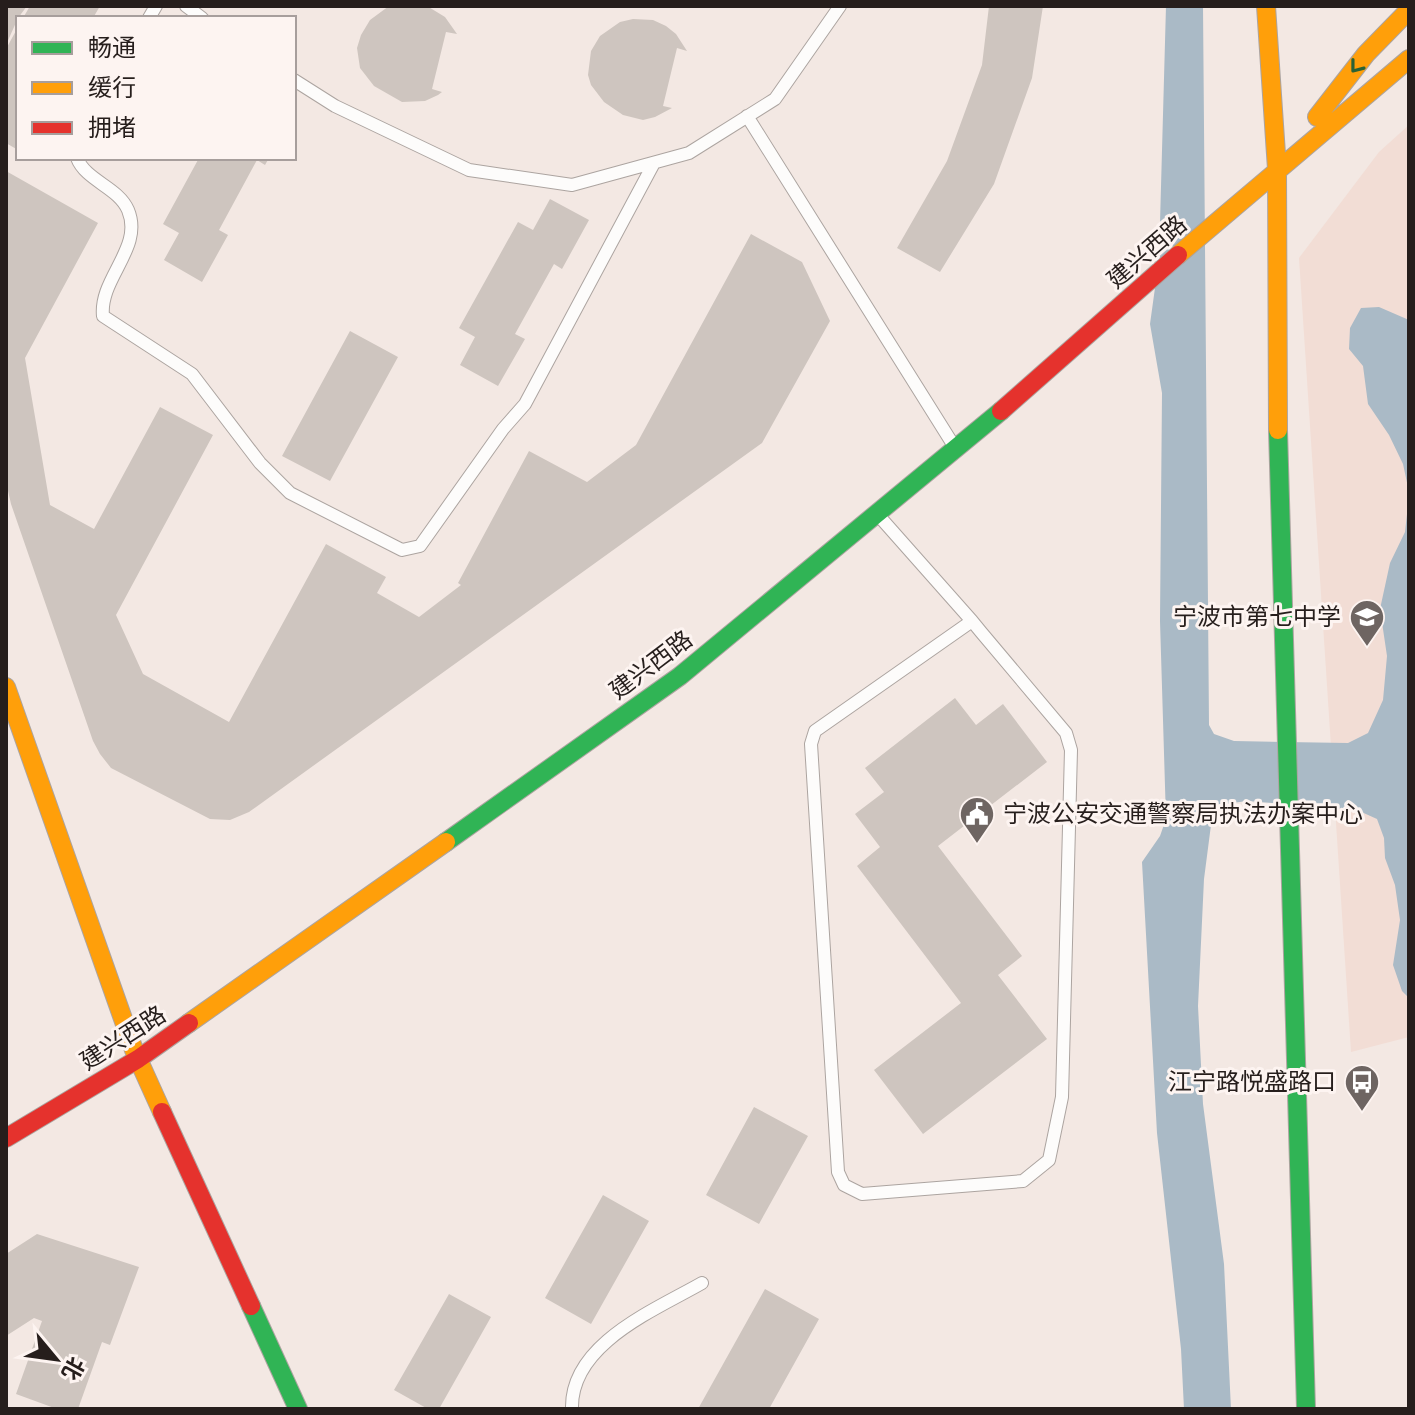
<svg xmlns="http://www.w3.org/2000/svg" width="1415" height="1415" viewBox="0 0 1415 1415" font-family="Signika,'Noto Sans SC',sans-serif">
<rect width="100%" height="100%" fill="#f3e8e3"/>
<path fill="#f2ddd5" d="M1409 125V1037L1351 1052 1299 258 1379 152Z"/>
<path fill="#aabac6" d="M1166 6H1203L1209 725 1214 734 1234 741 1348 743 1368 733 1383 700 1387 656 1380 609 1390 563 1405 532 1409 496V998L1402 991 1393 965 1400 920 1395 885 1385 858 1384 838 1377 819 1357 810 1247 801 1225 804 1216 812 1211 825 1204 879 1198 1006 1203 1104 1224 1264 1231 1409H1184L1181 1349 1157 1133 1142 862 1160 836 1166 819 1160 621 1162 393 1150 324 1159 259Z
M1379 307 1409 320V492L1403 464 1389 435 1368 404 1363 366 1349 349 1350 328 1361 308Z"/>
<path fill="#cec5bf" d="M6 6H27L18 18 6 45Z
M30 6H100L93 18H23Z
M389 6H427L445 17 457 34 446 32 432 89 442 92 438 95 425 101 402 102 374 86 360 68 357 48 361 35 370 20Z
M989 6H1043L1032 78 994 184 940 272 897 248 947 161 982 65Z
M633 19 653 20 666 26 676 34 687 51 677 48 663 106 672 108 655 117 643 120 623 115 604 102 591 85 588 75 591 51 600 36 620 22Z
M18 27V150L6 143V49Z
M199 158H269L265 165 257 160 219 230 228 235 202 282 164 260 179 233 163 224Z
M6 171 98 223 25 358 50 505 94 529 160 407 213 435 116 615 143 674 229 722 326 544 386 577 377 593 419 617 461 585 458 583 529 451 587 482 636 445 751 234 802 262 830 321 762 443 249 812 230 820 210 819 111 768 100 754 93 741 11 504 6 482Z
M550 199 589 220 562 269 554 264 515 334 525 339 498 386 460 365 475 337 459 328 518 222 533 230Z
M350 331 398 357 330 481 282 456Z
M955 698 976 725 1003 704 1047 762 938 846 1022 956 998 975 1047 1039 923 1134 874 1070 961 1003 857 866 880 847 855 814 884 792 865 768Z
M754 1107 808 1136 759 1224 706 1195Z
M603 1195 649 1221 591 1324 545 1298Z
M37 1234 139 1267 110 1345 102 1342 78 1409H57L16 1394 42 1321 34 1318 6 1336V1254Z
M765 1289 819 1319 769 1409H698Z
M449 1294 491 1317 439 1409H428L394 1390Z"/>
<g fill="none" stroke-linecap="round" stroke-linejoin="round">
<g stroke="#aca4a0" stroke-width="14">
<path id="lane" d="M186 6 202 18
M149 18 156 6
M294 80 335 106 469 170 572 185 689 153 775 99 840 6
M747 116 954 446
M77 158C86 181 118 187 128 210 144 248 99 278 103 316L192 374 260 463 290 493 402 550 420 546 503 429 525 404 654 163
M879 516 972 621 981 632 1066 733 1071 750 1062 1097 1049 1160 1023 1181 862 1194 844 1185 838 1172 811 744 815 731 972 621
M572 1409C570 1344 655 1310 702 1283"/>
</g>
<g stroke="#aca4a0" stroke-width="20">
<path id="fast" d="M1278 430 1306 1409
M446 842 680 676 1001 411
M251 1306 298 1409"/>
</g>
<g stroke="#aca4a0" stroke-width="20">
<path id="slow" d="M1266 6 1277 169 1278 430
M1317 117 1366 54 1409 10
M1178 255 1409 59
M6 687 134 1050 162 1112
M189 1023 446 842"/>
</g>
<g stroke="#aca4a0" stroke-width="20">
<path id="jam" d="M1001 411 1178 255
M162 1112 251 1306
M6 1138 138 1059 189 1023"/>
</g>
<use href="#lane" stroke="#fdfcfb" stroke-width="12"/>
<use href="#fast" stroke="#30b455" stroke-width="18"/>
<use href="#slow" stroke="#ff9f0a" stroke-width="18"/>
<use href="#jam" stroke="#e5322d" stroke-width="18"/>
</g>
<defs><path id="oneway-chevron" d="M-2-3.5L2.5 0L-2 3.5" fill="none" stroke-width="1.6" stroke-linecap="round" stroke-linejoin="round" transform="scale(2)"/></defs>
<use stroke="#2a6236" href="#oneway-chevron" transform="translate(1356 67) rotate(128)"/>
<defs>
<g id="school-pin" transform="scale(1.8)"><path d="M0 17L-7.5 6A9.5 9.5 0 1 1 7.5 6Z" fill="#6e6562" stroke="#fdf4f1"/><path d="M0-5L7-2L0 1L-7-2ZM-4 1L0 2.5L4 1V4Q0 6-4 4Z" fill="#fff"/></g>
<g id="civic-pin" transform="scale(1.8)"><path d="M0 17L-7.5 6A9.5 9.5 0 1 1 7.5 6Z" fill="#6e6562" stroke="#fdf4f1"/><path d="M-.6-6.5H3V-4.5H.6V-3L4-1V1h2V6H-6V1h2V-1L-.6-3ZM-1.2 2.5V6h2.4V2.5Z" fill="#fff"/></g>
<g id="bus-pin" transform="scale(1.8)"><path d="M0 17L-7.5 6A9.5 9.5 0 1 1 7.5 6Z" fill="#6e6562" stroke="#fdf4f1"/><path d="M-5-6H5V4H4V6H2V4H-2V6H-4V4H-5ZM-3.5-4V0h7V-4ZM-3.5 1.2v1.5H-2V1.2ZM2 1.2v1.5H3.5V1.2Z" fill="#fff"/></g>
</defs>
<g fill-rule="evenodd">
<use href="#school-pin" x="1367" y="617"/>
<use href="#civic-pin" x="977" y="814"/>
<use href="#bus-pin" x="1362" y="1082"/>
</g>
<g text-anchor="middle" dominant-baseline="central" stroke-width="6" stroke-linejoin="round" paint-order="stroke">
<g font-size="24" fill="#261e1c" stroke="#fdf4f1">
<text transform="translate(1147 252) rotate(-41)">建兴西路</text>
<text transform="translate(651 665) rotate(-37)">建兴西路</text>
<text transform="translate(123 1038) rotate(-33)">建兴西路</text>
</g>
<g font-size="24" fill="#261e1c" stroke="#fdf4f1" text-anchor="end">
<text x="1341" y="617">宁波市第七中学</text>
<text x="1003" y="814" text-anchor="start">宁波公安交通警察局执法办案中心</text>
<text x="1336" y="1082">江宁路悦盛路口</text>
</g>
</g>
<rect width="1415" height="1415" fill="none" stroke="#261e1c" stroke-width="16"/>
<rect x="16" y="16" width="280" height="144" fill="#fdf4f1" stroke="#a79e9c" stroke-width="2"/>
<rect x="32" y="42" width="40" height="12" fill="#30b455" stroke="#a79e9c" stroke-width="2"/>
<text x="88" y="56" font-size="24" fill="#261e1c">畅通</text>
<rect x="32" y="82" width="40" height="12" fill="#ff9f0a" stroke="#a79e9c" stroke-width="2"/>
<text x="88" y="96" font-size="24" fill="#261e1c">缓行</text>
<rect x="32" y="122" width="40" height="12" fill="#e5322d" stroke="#a79e9c" stroke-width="2"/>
<text x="88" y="136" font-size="24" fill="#261e1c">拥堵</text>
<g transform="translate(56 1359) rotate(119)" stroke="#fdf4f1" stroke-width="6" paint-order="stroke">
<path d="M0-6L14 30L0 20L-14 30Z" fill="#261e1c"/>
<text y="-12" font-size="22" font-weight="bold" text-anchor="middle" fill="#261e1c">北</text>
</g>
</svg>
